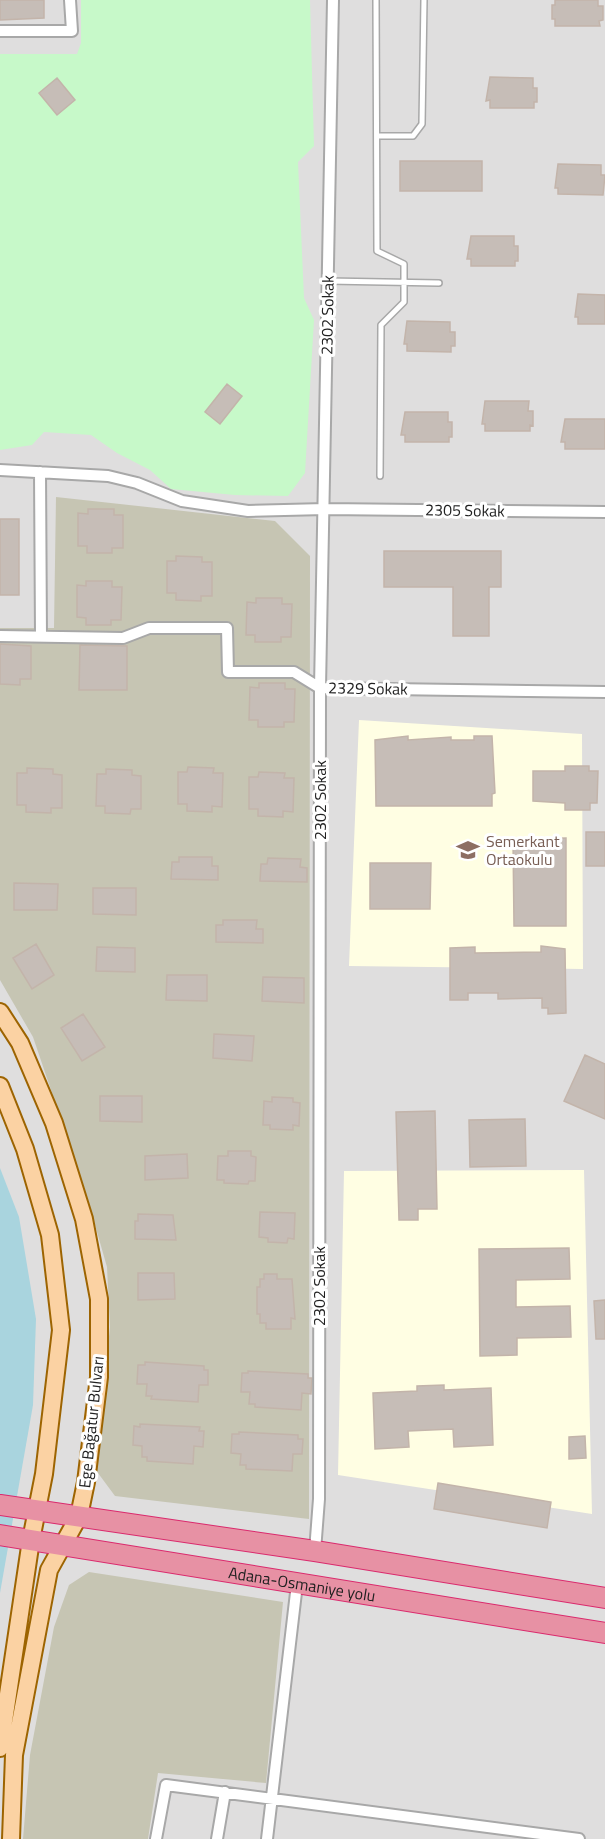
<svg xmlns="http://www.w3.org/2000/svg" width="605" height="1839" viewBox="0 0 605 1839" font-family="'Titillium Web',sans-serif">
<rect width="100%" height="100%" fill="#f1eee8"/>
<path fill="#dfdede" d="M0 0H605V1839H0Z"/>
<path fill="#fffee3" d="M359 720 582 734 583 969 349 966Z
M584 1170 592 1514 338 1475 344 1171Z"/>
<path fill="#c6c5b3" d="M56 497 275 521 310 556 309 1519 115 1496 95 1469 110 1327 107 1267 85 1190 33 1037 0 980V628H54Z
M89 1572 283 1602 266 1783 158 1773 148 1839H23L30 1755 54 1627 69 1585Z"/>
<path fill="#c7f9c9" d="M81 0H310L314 146 298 162 304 298 314 320 305 473 288 496 235 495 171 489 150 470 117 453 91 435 44 432 32 445 0 450V54H77L81 43Z"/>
<path fill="#a9d4de" d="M0 1168 19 1217 36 1319 33 1405 0 1593Z"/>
<path fill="#c6bdb7" stroke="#c3b4aa" stroke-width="1.5" d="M0 0H44V18L0 20Z
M555 0H598V6H603V20L599 21 600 26H555V19H552V5H555Z
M490 77 533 78V88H537V102H534V108H490V100L486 101Z
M57 78 75 100 57 115 39 93Z
M400 161H482V191H400Z
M558 164 601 165V175H605L603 195 558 194V188H555Z
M471 236H514V246H518V261H515V266H471V259H467Z
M578 294 605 295V324H578V317H575Z
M407 321 450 322V332H455V346H451V352L407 351V344H404Z
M227 384 242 396 220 424 205 412Z
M485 401H529L528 411H533V426L530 425V431H485V424H482Z
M405 412H448V422H452V437H449V442H405V435H401Z
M565 419H605V449H565V442H561Z
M88 509H114V515H123V548H112V553H87V546H78V513L88 514Z
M0 519H19V595H0Z
M384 551H501V587H489V636H453V587H384Z
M176 556 202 557V562H212V596H201V601L176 600V593H167V561H176Z
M86 581H112V587H122L121 620H111V625H86V618L77 617V585L86 586Z
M256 598H282V604H292L291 637H281V642H255V635H246L247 602 256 603Z
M0 644 31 646V679H20V685L0 684Z
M80 645 127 646V690H79Z
M259 683H285V689H295L294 722H284V727H258V720H249L250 687 259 688Z
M408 736V740L451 737V740H474V736H492L495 793 492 794V806H376L375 740Z
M565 766H589V771H598L597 803H590V810H565V803L533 801V771H565Z
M188 767 214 768 213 773H223L222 807 212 806V812L187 811V804H178V772H187Z
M27 768 53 769V774L62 775V808H51V813L26 812V805H17V773H27Z
M106 769 132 770V775L141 776V809H131L130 814 105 813V806H96L97 774H106Z
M259 772 285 773 284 778H294L293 812 283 811V817L258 816V809H249V777H258Z
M586 832H605V866H586Z
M566 838V926H514L513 839Z
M179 857H212V866H218V880L171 879 172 862H179Z
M268 858 301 859 300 867 307 868V882L260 881 261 864H267Z
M370 863H431L430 909H370Z
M14 883 58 884 57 910H14Z
M93 888H136V915L93 914Z
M223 920H257L256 929H263V943L216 942V925H223Z
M36 944 54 975 32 989 13 958Z
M541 946 565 949 566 1013 548 1014V1008H542V998L498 999V993H468V1000H450V948L475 947V953L541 952Z
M97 947 135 948V972L96 971Z
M167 975H207V1001L166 1000Z
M263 977 304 978V1003L262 1001Z
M83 1014 105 1047 82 1061 61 1028Z
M214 1034 254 1036 252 1061 213 1058Z
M585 1055 605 1064V1119L564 1101Z
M100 1096H142V1122L100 1121Z
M272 1097 293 1098V1102L300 1103 299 1126 293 1125V1130L270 1129V1125H263L264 1101 272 1102Z
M435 1111 437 1209H418V1220H399L396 1112Z
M525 1119 526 1166 470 1167 469 1120Z
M228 1151H251V1156L256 1157 255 1181H249L248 1184 224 1183V1180H217L218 1156H228Z
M187 1154 188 1178 145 1180V1156Z
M260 1212 295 1213 294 1239 288 1238 287 1243 268 1242V1238L259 1237Z
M138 1214 173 1215 176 1240 135 1239V1221H138Z
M569 1248 570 1279 516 1280V1307L570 1306 571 1337 517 1338V1355L480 1356 479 1249Z
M138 1273H174L175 1299 138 1300Z
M264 1274H277V1279H292L295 1319 291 1318V1329H266V1323H260V1314H257V1287H260V1279H264Z
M605 1300V1339H596L594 1301Z
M145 1362 204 1366V1370H208V1385H199L198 1402 151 1399 152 1396H146L147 1384H137L138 1365H145Z
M248 1371 308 1374V1378H312L311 1394 302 1393 301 1410 255 1407V1404H249L250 1392H241L242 1373H248Z
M444 1385V1390L491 1388 493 1445 454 1447 453 1429 408 1431 409 1447 375 1449 373 1393 417 1391V1386Z
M140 1424 200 1427 199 1431H204L203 1447 194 1446 193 1464 147 1461V1457H142V1446L133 1445 134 1426 140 1427Z
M239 1432 298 1435V1439H303L302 1454H293L292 1471 246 1469V1465H240L241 1454 231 1453 232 1434H239Z
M585 1436 586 1458 569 1459V1437Z
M438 1483 551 1502 547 1528 434 1509Z"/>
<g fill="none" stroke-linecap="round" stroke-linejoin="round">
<g stroke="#a8a8a8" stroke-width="8">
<path id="lane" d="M376 0 377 251 404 264V302L381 325 380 476
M377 136H413L422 124 424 0
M328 281 439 283"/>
</g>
<g stroke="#a8a8a8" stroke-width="14">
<path id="street" d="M0 31H72L70 0
M0 470 108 476 137 483 182 501 248 511 325 509 605 512
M40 472 41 636
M0 636 123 638 149 628H227L228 672H294L320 688 605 692
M315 1551 319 1499 320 688 333 0
M156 1839 166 1785 579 1839
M217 1839 225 1792
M267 1839 297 1584"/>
</g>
<g stroke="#9d6401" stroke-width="20">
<path id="primary" d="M0 1012 20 1043 54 1123 84 1219 99 1299V1377L86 1482 79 1516 49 1570 14 1755 11 1839
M0 1086 25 1149 50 1235 61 1330 44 1474 31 1540 0 1748"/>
</g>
<g stroke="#da2a6d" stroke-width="22">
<g id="highway">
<path d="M0 1505 315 1551 605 1598"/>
<path id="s1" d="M0 1535 605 1633"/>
</g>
</g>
<use href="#lane" stroke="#fff" stroke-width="5"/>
<use href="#street" stroke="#fff" stroke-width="10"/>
<use href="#primary" stroke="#fbd2a3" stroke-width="16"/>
<use href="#highway" stroke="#e791a4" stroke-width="20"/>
</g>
<defs>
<g id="school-bare" transform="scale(1.8)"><path d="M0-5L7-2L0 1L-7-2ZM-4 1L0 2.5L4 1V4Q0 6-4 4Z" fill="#8d6e63" stroke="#fff" stroke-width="2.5" paint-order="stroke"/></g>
</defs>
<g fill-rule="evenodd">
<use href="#school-bare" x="468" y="850"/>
</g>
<g text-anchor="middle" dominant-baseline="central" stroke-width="6" stroke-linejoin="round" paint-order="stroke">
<g font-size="16" fill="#212121" stroke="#fff">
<text transform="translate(327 315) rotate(-89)">2302 Sokak</text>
<text transform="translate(465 510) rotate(1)">2305 Sokak</text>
<text transform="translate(368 688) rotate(1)">2329 Sokak</text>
<text transform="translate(320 800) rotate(-90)">2302 Sokak</text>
<text transform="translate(319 1286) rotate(-90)">2302 Sokak</text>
<text transform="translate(91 1422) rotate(-84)">Ege Bağatur Bulvarı</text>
<text stroke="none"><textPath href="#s1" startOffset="306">Adana-Osmaniye yolu</textPath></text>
</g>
<g font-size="16" fill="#785e54" stroke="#fff" text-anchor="start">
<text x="486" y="841">Semerkant<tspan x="486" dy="18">Ortaokulu</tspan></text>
</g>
</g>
</svg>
